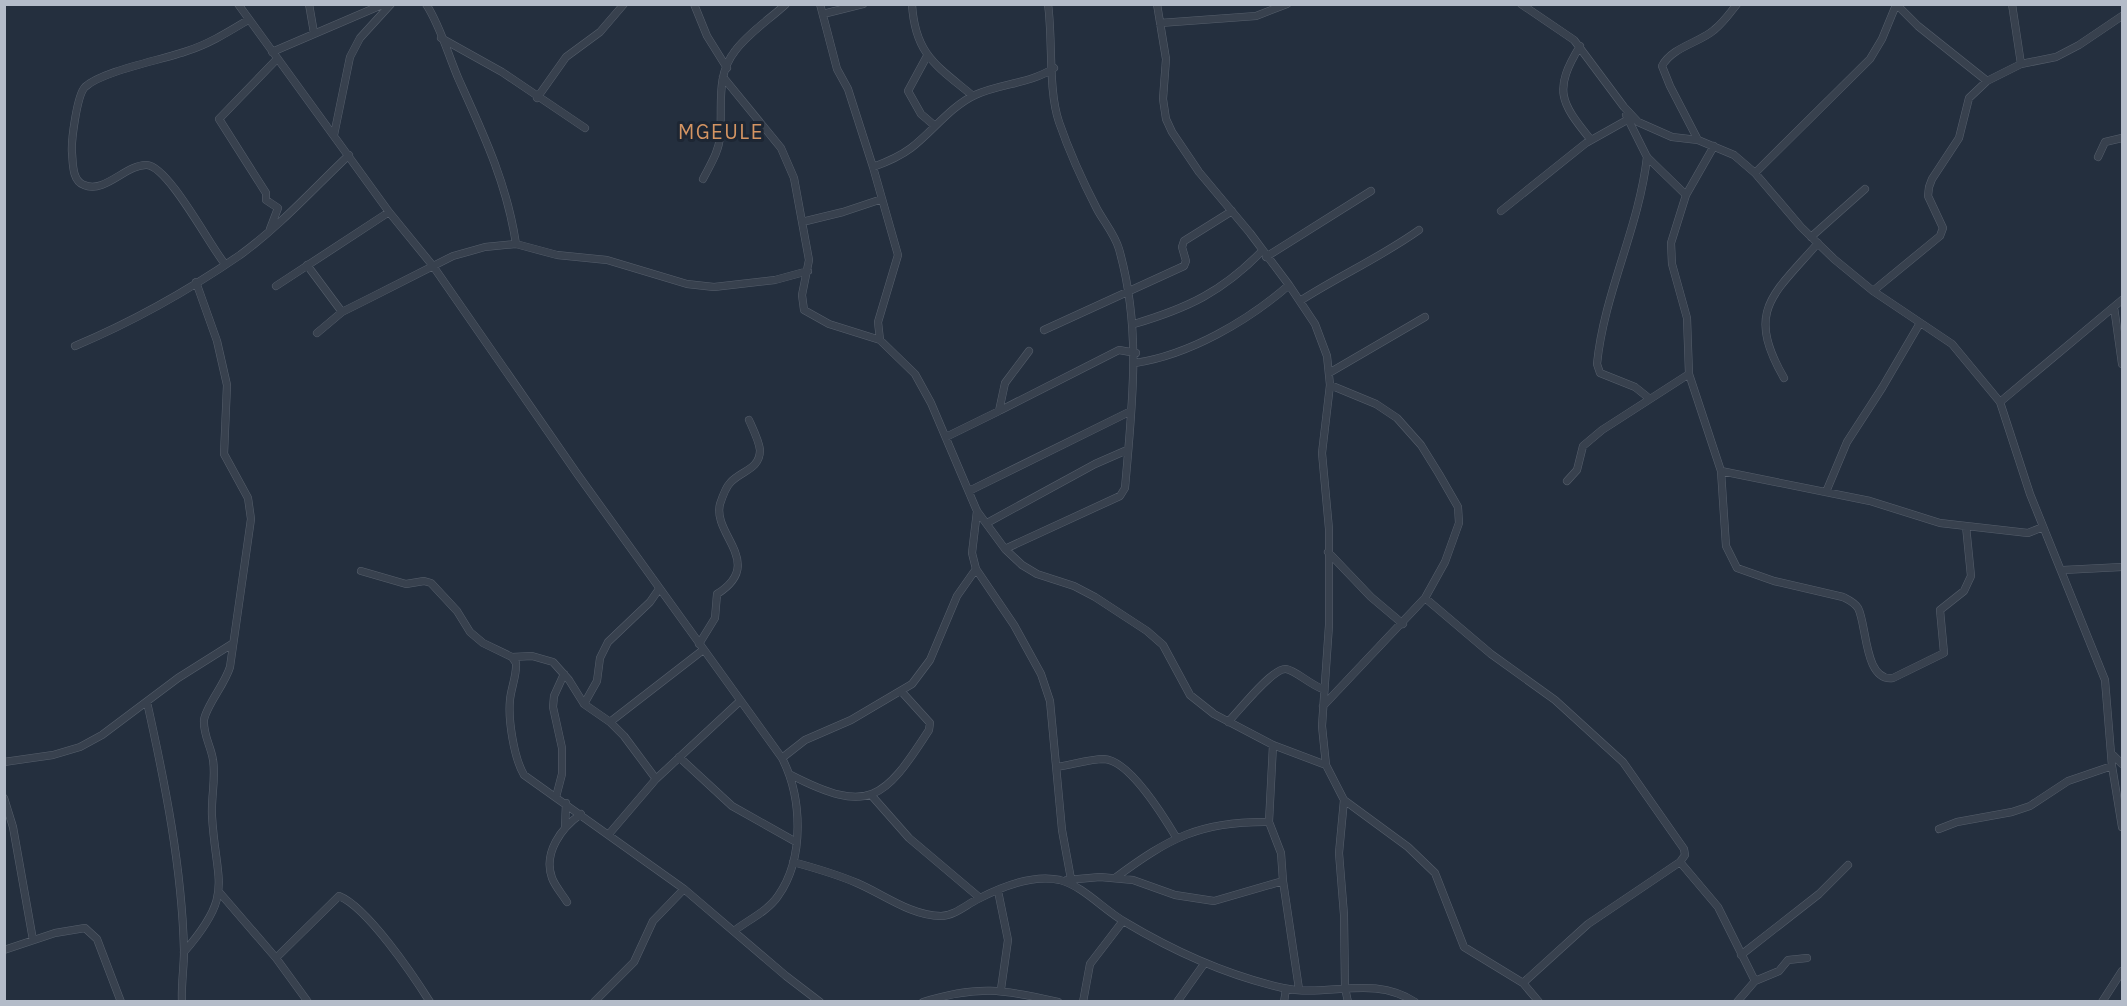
<svg xmlns="http://www.w3.org/2000/svg" width="2127" height="1006" viewBox="0 0 2127 1006" font-family="'IBM Plex Sans',sans-serif">
<rect width="100%" height="100%" fill="#242f3e"/>
<g fill="none" stroke-linecap="round" stroke-linejoin="round">
<g stroke="#565f6c" stroke-width="8">
<path id="minor" d="M238 4 389 212 433 266 578 475 782 758C802 797 805 858 778 896 768 911 748 920 734 931
M309 4 314 33
M426 4C441 27 448 55 459 80 484 135 507 184 516 244
M694 4 707 36 727 68
M820 4 837 69 848 89 873 167 898 255 878 322 880 340 915 374 931 403 977 511 1005 549 1022 565 1037 574 1074 586 1095 597 1147 631 1163 645 1190 695 1214 714 1273 745 1326 765
M912 4C915 55 937 66 973 96
M1157 4 1166 59 1163 99 1166 119 1172 132 1199 172 1250 233 1289 285 1315 324 1327 356 1330 385 1322 453 1329 529V625L1322 726 1326 765 1344 800 1408 847 1435 873 1464 947 1523 983 1539 1002
M1521 4 1574 40 1624 107 1638 122 1672 137 1698 140 1734 155 1755 173 1801 227 1834 259 1873 291 1952 344 2000 402 2030 494 2105 680 2112 766 2122 827
M1896 4 1918 26 1987 81
M2012 4 2021 64
M823 14 863 4
M1160 23 1256 16 1287 4
M441 38 502 72 585 128
M1580 46C1553 90 1560 102 1591 140
M272 52 384 4
M927 56 908 91 921 114 935 126
M723 77 781 148 794 178 809 260 802 295 804 310 829 324 880 340
M537 98 566 57 600 32 624 4
M1626 115 1647 157 1686 195
M334 135 350 57 360 38 391 4
M1698 140 1670 86 1662 66C1672 47 1699 43 1714 30 1723 23 1730 13 1737 4
M1714 146 1686 195 1671 243 1672 264 1687 318 1689 374 1721 471 1726 546 1737 568 1774 581 1843 597C1849 600 1854 602 1858 608 1867 624 1864 682 1893 678L1944 653 1940 610 1964 591 1971 576 1966 526
M1647 157C1639 228 1604 293 1597 364L1600 373 1635 387 1650 399
M2098 157 2105 142 2122 138
M873 167C887 162 899 157 911 148 932 132 951 106 975 95 1001 83 1030 84 1054 68
M1755 173 1870 59 1882 39 1896 5
M703 179C710 165 719 152 720 136 723 108 715 76 735 51 748 33 770 19 786 4
M1501 211 1586 143 1627 120
M802 222 843 212 882 199
M270 229 278 208 266 200V193L219 119 277 59
M1811 237 1865 189
M1266 257 1371 191
M225 264C210 246 169 167 147 165 126 164 105 194 84 185 72 181 73 163 72 153 71 141 77 95 85 87 102 71 162 60 187 51 209 44 228 32 248 20
M307 265 342 312
M276 286 389 212
M1873 291 1940 236 1943 228 1928 196 1929 187 1932 179 1959 138 1969 98 1987 81 2021 64 2056 57 2079 45 2122 16
M1300 301C1339 276 1381 257 1419 230
M2114 307 2122 364
M1134 324C1188 308 1222 292 1262 251
M1044 330 1184 266 1186 261 1182 247 1184 241 1232 211
M317 333 342 312 372 297 453 256 485 247 516 244 557 255 607 260 687 284 714 287 775 280 808 271
M75 346C132 322 189 290 240 255 280 226 313 189 349 155
M1135 363C1189 355 1248 321 1289 285
M1329 373 1425 317
M1784 378C1745 310 1773 295 1818 243
M2000 402 2122 300
M1001 410 1119 350 1136 353
M946 437 999 411 1005 383 1029 351
M1721 471 1870 501 1940 523 2028 533 2043 527
M1567 481 1577 470 1583 446 1602 430 1689 374
M969 491 1131 411
M1826 492 1847 442 1882 388 1920 323
M977 511 972 553 976 569 1014 625 1041 674 1050 701 1062 830 1071 879
M987 523 1095 464 1127 450
M1005 549 1120 496 1125 488C1132 406 1142 330 1119 249 1115 235 1104 222 1097 209 1083 182 1069 151 1059 122 1048 90 1053 40 1048 4
M1328 552 1371 597 1403 624
M2063 570 2122 567
M361 571 406 584 424 581 431 583 457 611 470 632 483 643 512 657 516 663C517 675 511 688 510 700 508 720 514 758 524 775L684 889 786 976 820 1002
M1425 598 1491 654 1555 700 1623 762 1684 849 1685 855 1680 862 1588 924 1523 983
M699 644 715 618 717 594C766 563 712 535 720 504 722 498 726 487 730 483 740 471 760 470 760 450 759 441 753 429 749 420
M512 657 532 656 553 662 569 680 584 704 610 722 624 736 656 779
M147 702C165 783 182 868 184 951 184 968 181 985 182 1002
M584 704 597 681 600 658 608 642 650 602 659 589
M1323 706 1425 598 1445 562 1459 523 1458 507 1439 474 1421 445 1397 418 1376 404 1330 385
M610 722 703 650
M1228 722C1239 711 1272 668 1286 669 1295 670 1312 686 1323 689
M1273 745 1269 822 1281 853 1283 881 1299 989
M2113 755 2122 764
M679 757 732 806 796 842
M782 758 805 740 851 720 912 684 930 660 957 596 976 569
M4 762 53 755 80 747 102 735 178 678 232 644
M1057 767C1072 765 1089 759 1104 759 1129 760 1164 817 1176 837
M791 775C869 815 884 800 929 730L930 723 901 691
M872 796 909 838 980 898
M556 797 562 774V748L553 707 554 696 564 674
M4 798 13 827 33 940
M1344 800 1339 853 1344 915 1345 988 1348 1002
M565 827 566 803
M1939 829 1957 822 2012 812 2030 806 2068 781 2112 766
M609 834 656 779 740 701
M793 862C815 868 836 874 857 883 883 894 911 916 941 916 954 916 966 905 978 899 1001 887 1034 874 1060 880 1083 886 1104 910 1125 922 1175 952 1226 975 1283 988 1328 998 1372 974 1415 1002
M1680 862 1718 907 1755 981
M1115 878C1169 838 1200 821 1269 822
M1067 880 1100 877 1133 880 1175 895 1214 901 1283 881
M998 891 1008 940 1001 989
M220 893 276 958 308 1002
M567 902C562 894 555 886 552 878 543 853 561 828 581 814
M4 950 55 933 85 928 97 939 121 1002
M184 952C235 893 216 885 212 816 211 797 216 778 213 760 211 746 203 735 204 720 206 706 225 684 230 667L251 519 248 498 224 454 227 385 217 341 196 282
M1741 955 1819 894 1848 865
M276 958 339 896C367 907 413 975 430 1002
M594 1002 634 962 653 921 684 889
M923 1002C978 985 1003 989 1058 1002
M1083 1002 1090 964 1123 921
M1177 1002 1204 964
M1284 1002 1286 989
M1737 1002 1755 981 1779 971 1788 960 1807 958
M2102 1002 2122 971"/>
</g>
<use href="#minor" stroke="#38414e" stroke-width="7"/>
</g>
<g text-anchor="middle" dominant-baseline="central" stroke-width="6" stroke-linejoin="round" paint-order="stroke">
<g font-size="20" letter-spacing="1.5" fill="#d59563" stroke="#1d2633">
<text x="721" y="131">MGEULE</text>
</g>
</g>
<rect width="2127" height="1006" fill="none" stroke="#b4bcc9" stroke-width="12"/>
</svg>
